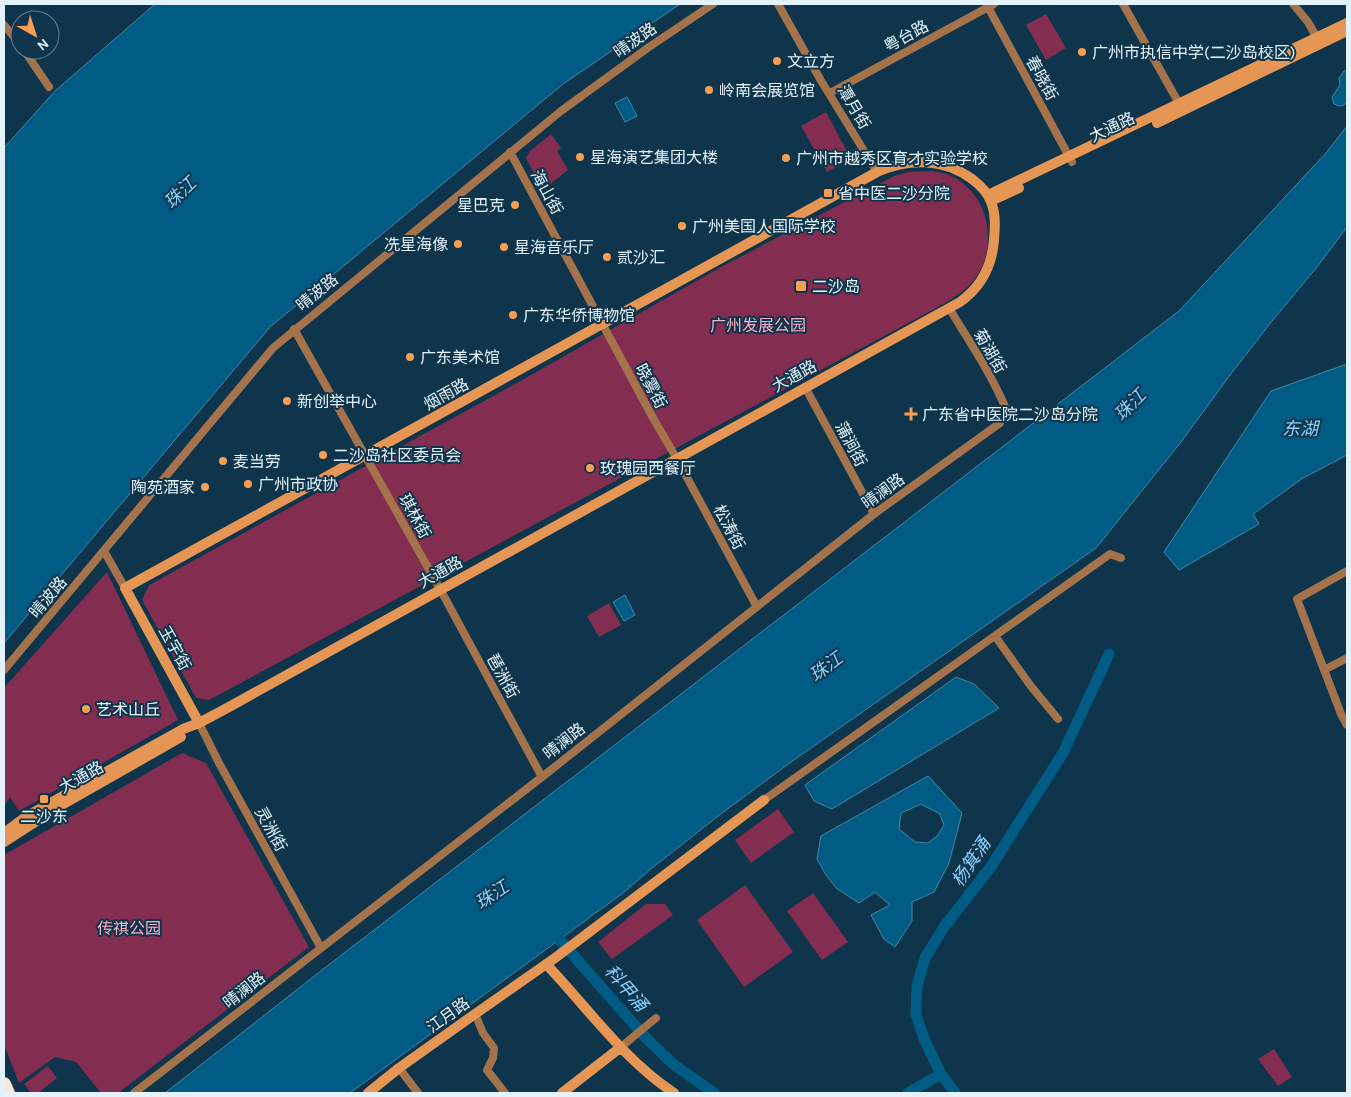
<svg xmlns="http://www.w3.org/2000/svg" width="1351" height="1097" viewBox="0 0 1351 1097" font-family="Karla,'Noto Sans SC',sans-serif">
<rect width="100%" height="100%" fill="#0e354b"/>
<path fill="#832e50" d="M1046 14 1066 48 1046 60 1026 25Z
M826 112 851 159 827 172 801 126Z
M551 134 561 148 557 151 568 170 544 189 541 188 526 158 530 151Z
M908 172C918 172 929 170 939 172 985 182 1002 240 976 277 969 288 957 295 947 302L209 700 196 698 142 600 149 585 524 379 721 267 894 176Z
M107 572 178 720 19 811 10 797 4 806V688Z
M609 603 621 625 599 637 587 616Z
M182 753 206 763 309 947 118 1093H101L76 1062 55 1057 19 1083 5 1047 4 855Z
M778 809 794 832 751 863 735 840Z
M745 885 793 952 744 987 697 920Z
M813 893 848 942 822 960 787 911Z
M646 904H665L673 915 612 959 598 942Z
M1274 1049 1292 1077 1278 1086 1258 1059Z
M48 1066 57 1078 38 1093H31L24 1084Z"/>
<path fill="#005b85" stroke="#4488a8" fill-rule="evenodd" d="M155 4H680L563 84 270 327 4 643V148L55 91Z
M1347 70V102L1344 105 1339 106 1334 104 1332 97 1340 85 1339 78 1344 71Z
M627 97 637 116 625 122 615 103Z
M1347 126V227L1317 267 1272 321 1230 375 1181 442 1096 548 791 762 722 813 652 868 623 893 350 1093H165L326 967 1179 311 1326 153Z
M1347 364V455L1303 478 1253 514 1259 524 1179 570 1164 552 1271 391Z
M625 595 635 615 624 621 613 602Z
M956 677 974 684 999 708 832 809 814 801 805 785Z
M928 776 962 813 949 863 934 892 912 902V921L895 947 884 939 871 915 890 905 875 892 859 903 836 888 826 875 817 859 821 836ZM921 804 940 814 944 825 937 836 928 843 915 842 899 829 901 813Z"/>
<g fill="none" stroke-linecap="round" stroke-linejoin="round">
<path stroke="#005b85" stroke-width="11" d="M550 929 646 1038 673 1064 714 1093
M908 1093 941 1074
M955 1093 941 1074 925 1041 916 1015 917 986 925 958 944 927 990 868 1063 753 1109 654"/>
<path stroke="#a4724b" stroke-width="8" d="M778 4 820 79 877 172
M1123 4 1181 107
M1293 4 1308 22 1318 40
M988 7 1072 162
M4 25 20 44
M24 50 49 87
M830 93 994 4
M510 152 653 418 677 459 757 607
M294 329 440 589 542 777
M805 387 874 514
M104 551 125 588
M1347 571 1297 599 1341 714 1347 725
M995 636 1030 685 1058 719
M4 670 273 348 561 111 649 47 713 4
M1324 670 1347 658
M199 723 219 763 321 948
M764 800 1110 554 1121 558
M475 1014 483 1033 494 1048 493 1058 487 1070 505 1093
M621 1047 656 1018
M399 1068 418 1093
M134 1093 542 777 874 514 1000 423 1006 409C991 373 969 341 949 308"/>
<path stroke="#e59554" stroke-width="10" d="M1157 123 1347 31
M988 195 1347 23
M991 201 1019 188
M4 833 27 816 183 729 199 723 229 707 960 302C981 287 992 266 994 240 995 228 996 214 991 202 988 193 980 185 972 179 943 158 909 158 877 172L125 588 199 723
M4 842 60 806 181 737
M546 964C588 1008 623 1059 674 1093
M368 1093 399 1068 475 1014 555 958 764 800
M562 1093 621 1047"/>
<path stroke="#fee5d2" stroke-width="14" d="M4 1084 8 1093"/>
</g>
<g fill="#fb9e51" stroke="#0e354b" stroke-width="2">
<circle cx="1082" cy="52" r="5"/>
<circle cx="777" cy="61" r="5"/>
<circle cx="709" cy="90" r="5"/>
<circle cx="580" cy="157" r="5"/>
<circle cx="786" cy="158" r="5"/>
<rect x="823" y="188" width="10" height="10" rx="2.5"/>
<circle cx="515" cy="205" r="5"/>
<circle cx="682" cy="226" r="5"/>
<circle cx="458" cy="244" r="5"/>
<circle cx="504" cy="247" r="5"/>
<circle cx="607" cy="257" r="5"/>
<rect x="795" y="280" width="12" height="12" rx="2.5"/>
<circle cx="513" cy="315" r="5"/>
<circle cx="410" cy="357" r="5"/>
<circle cx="287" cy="401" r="5"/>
<path d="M908.5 406.5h5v5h5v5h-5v5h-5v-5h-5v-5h5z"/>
<circle cx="323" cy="455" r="5"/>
<circle cx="223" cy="461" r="5"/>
<circle cx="590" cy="468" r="5"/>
<circle cx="248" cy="484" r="5"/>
<circle cx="205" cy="487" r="5"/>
<circle cx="86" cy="709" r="5"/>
<rect x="39" y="794" width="10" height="10" rx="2.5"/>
</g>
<g text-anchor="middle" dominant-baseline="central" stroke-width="4" stroke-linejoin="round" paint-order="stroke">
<g font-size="16" fill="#e4f2fb" stroke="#0e354b">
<text transform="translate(906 36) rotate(-29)">粤台路</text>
<text transform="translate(635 40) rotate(-35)">晴波路</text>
<text transform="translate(1042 78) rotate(61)">春晓街</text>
<text transform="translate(854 107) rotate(59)">潭月街</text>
<text transform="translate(1112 127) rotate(-25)">大通路</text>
<text transform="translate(547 192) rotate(61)">海山街</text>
<text transform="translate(317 292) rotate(-39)">晴波路</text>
<text transform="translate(990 351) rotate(60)">菊湖街</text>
<text transform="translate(794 376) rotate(-29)">大通路</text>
<text transform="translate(651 386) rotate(62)">晓雾街</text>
<text transform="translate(446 394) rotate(-29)">烟雨路</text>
<text transform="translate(851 444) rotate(62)">蒲涧街</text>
<text transform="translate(883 491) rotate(-36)">晴澜路</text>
<text transform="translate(415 516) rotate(61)">琪林街</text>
<text transform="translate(729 527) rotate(62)">松涛街</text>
<text transform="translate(440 572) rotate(-29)">大通路</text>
<text transform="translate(48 597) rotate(-50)">晴波路</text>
<text transform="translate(175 648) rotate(61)">玉宇街</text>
<text transform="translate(503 676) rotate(61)">琶洲街</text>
<text transform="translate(564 741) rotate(-38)">晴澜路</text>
<text transform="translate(81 777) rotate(-29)">大通路</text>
<text transform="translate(271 829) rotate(61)">灵洲街</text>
<text transform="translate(244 990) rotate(-38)">晴澜路</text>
<text transform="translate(448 1015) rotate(-36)">江月路</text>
</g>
<g font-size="16" fill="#e4f2fb" stroke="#0e354b" text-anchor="start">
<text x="1092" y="52">广州市执信中学(二沙岛校区)</text>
<text x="787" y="61">文立方</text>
<text x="719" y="90">岭南会展览馆</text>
<text x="590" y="157">星海演艺集团大楼</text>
<text x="796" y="158">广州市越秀区育才实验学校</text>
<text x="838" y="193">省中医二沙分院</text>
<text x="505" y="205" text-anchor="end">星巴克</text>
<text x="692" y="226">广州美国人国际学校</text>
<text x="448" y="244" text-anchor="end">冼星海像</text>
<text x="514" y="247">星海音乐厅</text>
<text x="617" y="257">贰沙汇</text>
<text x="812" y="286">二沙岛</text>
<text x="523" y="315">广东华侨博物馆</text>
<text x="420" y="357">广东美术馆</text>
<text x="297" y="401">新创举中心</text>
<text x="922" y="414">广东省中医院二沙岛分院</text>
<text x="333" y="455">二沙岛社区委员会</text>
<text x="233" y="461">麦当劳</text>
<text x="600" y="468">玫瑰园西餐厅</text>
<text x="258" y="484">广州市政协</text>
<text x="195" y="487" text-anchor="end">陶苑酒家</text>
<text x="96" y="709">艺术山丘</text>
<text x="44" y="816" text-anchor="middle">二沙东</text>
</g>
<g font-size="16" fill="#fbafc8" stroke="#0e354b">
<text x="758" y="325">广州发展公园</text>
<text x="129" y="928">传祺公园</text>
</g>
<g font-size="18" font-style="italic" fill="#8cd0fd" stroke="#0e354b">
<text transform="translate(180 193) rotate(-44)">珠江</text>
<text transform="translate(1130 405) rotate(-45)">珠江</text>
<text x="1300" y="429">东湖</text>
<text transform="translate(826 667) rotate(-37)">珠江</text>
<text transform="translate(971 862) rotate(-56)">杨箕涌</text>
<text transform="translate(492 895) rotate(-34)">珠江</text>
<text transform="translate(626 988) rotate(49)">科甲涌</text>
</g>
</g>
<rect width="1351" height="1097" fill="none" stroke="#e4f2fb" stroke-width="10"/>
<g transform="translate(35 35) rotate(141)"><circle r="24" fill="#0e354b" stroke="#648191"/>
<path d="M0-4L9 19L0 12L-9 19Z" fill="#fb9e51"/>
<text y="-8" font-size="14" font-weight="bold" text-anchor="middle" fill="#e4f2fb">N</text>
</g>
</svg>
